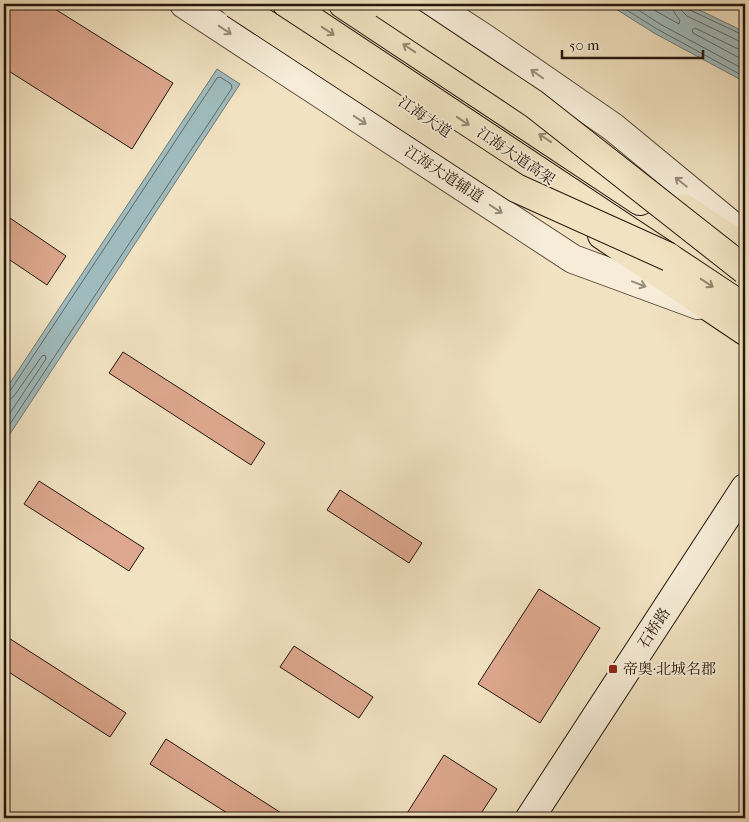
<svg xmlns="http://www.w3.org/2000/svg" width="749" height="822" viewBox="0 0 749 822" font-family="'IM FELL French Canon','Noto Serif SC',serif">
<rect width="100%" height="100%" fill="#f1e2c1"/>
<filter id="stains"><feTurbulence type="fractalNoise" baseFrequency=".004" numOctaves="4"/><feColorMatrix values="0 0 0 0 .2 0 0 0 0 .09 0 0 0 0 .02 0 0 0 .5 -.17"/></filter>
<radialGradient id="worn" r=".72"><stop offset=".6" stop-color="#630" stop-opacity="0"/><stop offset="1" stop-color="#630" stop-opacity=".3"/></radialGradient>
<path fill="#9fbbbd" stroke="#6e7975" d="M608 4H687L745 32V82L654 33Z
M217 69 240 84 4 443V392Z"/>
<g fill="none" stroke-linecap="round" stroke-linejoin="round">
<path stroke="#626864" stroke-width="1" d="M617 4 657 29 745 77
M629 4 660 24 745 70
M643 4 679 24 680 21 674 12 673 4
M680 4 682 11 687 16 739 41 745 42
M687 4 690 10 745 36
M745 50 736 48 695 28 692 30 693 33 745 61
M4 394 10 391 217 78 220 77 231 84 232 88 4 433
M4 400H9L14 396 42 356 45 355 46 359 4 422"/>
</g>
<path fill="#dca78e" stroke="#25160a" d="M4 4H47L173 83 132 149 4 68Z
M4 214 66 256 47 285 4 256Z
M123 352 265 443 251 465 109 373Z
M39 481 144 548 129 571 24 504Z
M340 490 422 543 409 563 327 510Z
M539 589 600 628 540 723 478 684Z
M4 635 126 713 110 737 4 669Z
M294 646 373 697 359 718 280 667Z
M166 739 289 818H235L150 764Z
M444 755 497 789 478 818H404Z"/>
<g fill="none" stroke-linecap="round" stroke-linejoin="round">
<g stroke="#584938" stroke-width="30">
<path id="tertiary" d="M184 4 573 259 698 305
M432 4 487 40 613 127 745 236"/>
</g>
<g stroke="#25160a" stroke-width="30">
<path id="secondary" d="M530 818 745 488"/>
</g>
<g stroke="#25160a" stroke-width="30">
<path id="primary" d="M684 208 745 249
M602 235 745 331"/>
</g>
<g stroke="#25160a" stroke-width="30">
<path id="trunk" d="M287 4 745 308
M343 4 640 201"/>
</g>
<use href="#tertiary" stroke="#f6ecd7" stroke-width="28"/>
<use href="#secondary" stroke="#f6ecd7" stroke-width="28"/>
<use href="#primary" stroke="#f1e2c1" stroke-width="28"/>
<use href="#trunk" stroke="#f1e2c1" stroke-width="28"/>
<g stroke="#25160a" stroke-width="30" stroke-linecap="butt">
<path id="trunk-bridge" d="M235 4 516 188 669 257
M384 4 534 104 745 270"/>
</g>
<use href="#trunk-bridge" stroke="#f1e2c1" stroke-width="28"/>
</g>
<defs><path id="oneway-shaft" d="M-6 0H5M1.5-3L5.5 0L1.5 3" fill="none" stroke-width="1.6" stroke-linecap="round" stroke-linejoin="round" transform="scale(1.25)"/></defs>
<g stroke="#988c7b">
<use href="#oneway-shaft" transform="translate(225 30) rotate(33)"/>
<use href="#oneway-shaft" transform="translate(537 74) rotate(-145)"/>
<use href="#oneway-shaft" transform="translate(360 120) rotate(33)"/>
<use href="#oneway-shaft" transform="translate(681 182) rotate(-141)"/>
<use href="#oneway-shaft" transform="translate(496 209) rotate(33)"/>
<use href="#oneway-shaft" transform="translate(639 284) rotate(21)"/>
</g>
<g stroke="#95866f">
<use href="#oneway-shaft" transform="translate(328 31) rotate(34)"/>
<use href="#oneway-shaft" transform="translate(409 48) rotate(-146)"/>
<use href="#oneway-shaft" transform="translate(463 121) rotate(34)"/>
<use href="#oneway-shaft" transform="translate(545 138) rotate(-146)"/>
<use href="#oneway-shaft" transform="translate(707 283) rotate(33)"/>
</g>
<rect fill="#8f2418" stroke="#f6ecd7" stroke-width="2" x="608" y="664" width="10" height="10" rx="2.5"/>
<g text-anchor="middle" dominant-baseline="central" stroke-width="4" stroke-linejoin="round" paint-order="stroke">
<g font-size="15" fill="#25160a" stroke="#f6ecd7">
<text transform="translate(425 117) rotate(34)">江海大道</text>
<text transform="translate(516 156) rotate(34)">江海大道高架</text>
<text transform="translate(444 174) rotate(33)">江海大道辅道</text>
<text transform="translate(654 628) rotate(-57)">石桥路</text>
</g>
<g font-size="15" fill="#25160a" stroke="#f6ecd7" text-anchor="start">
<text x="623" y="669">帝奥·北城名郡</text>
</g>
</g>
<rect width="749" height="822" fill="none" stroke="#f1e2c1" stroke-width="20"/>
<rect x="5" y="5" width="739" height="812" fill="none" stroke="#25160a" stroke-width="2.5"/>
<rect x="10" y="10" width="729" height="802" fill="none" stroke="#25160a"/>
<path d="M562 50v8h141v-8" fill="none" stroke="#25160a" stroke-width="2.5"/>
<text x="569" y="50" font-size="15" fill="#25160a" stroke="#f6ecd7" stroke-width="4" paint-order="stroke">50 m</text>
<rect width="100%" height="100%" filter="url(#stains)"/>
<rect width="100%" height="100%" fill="url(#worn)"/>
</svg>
